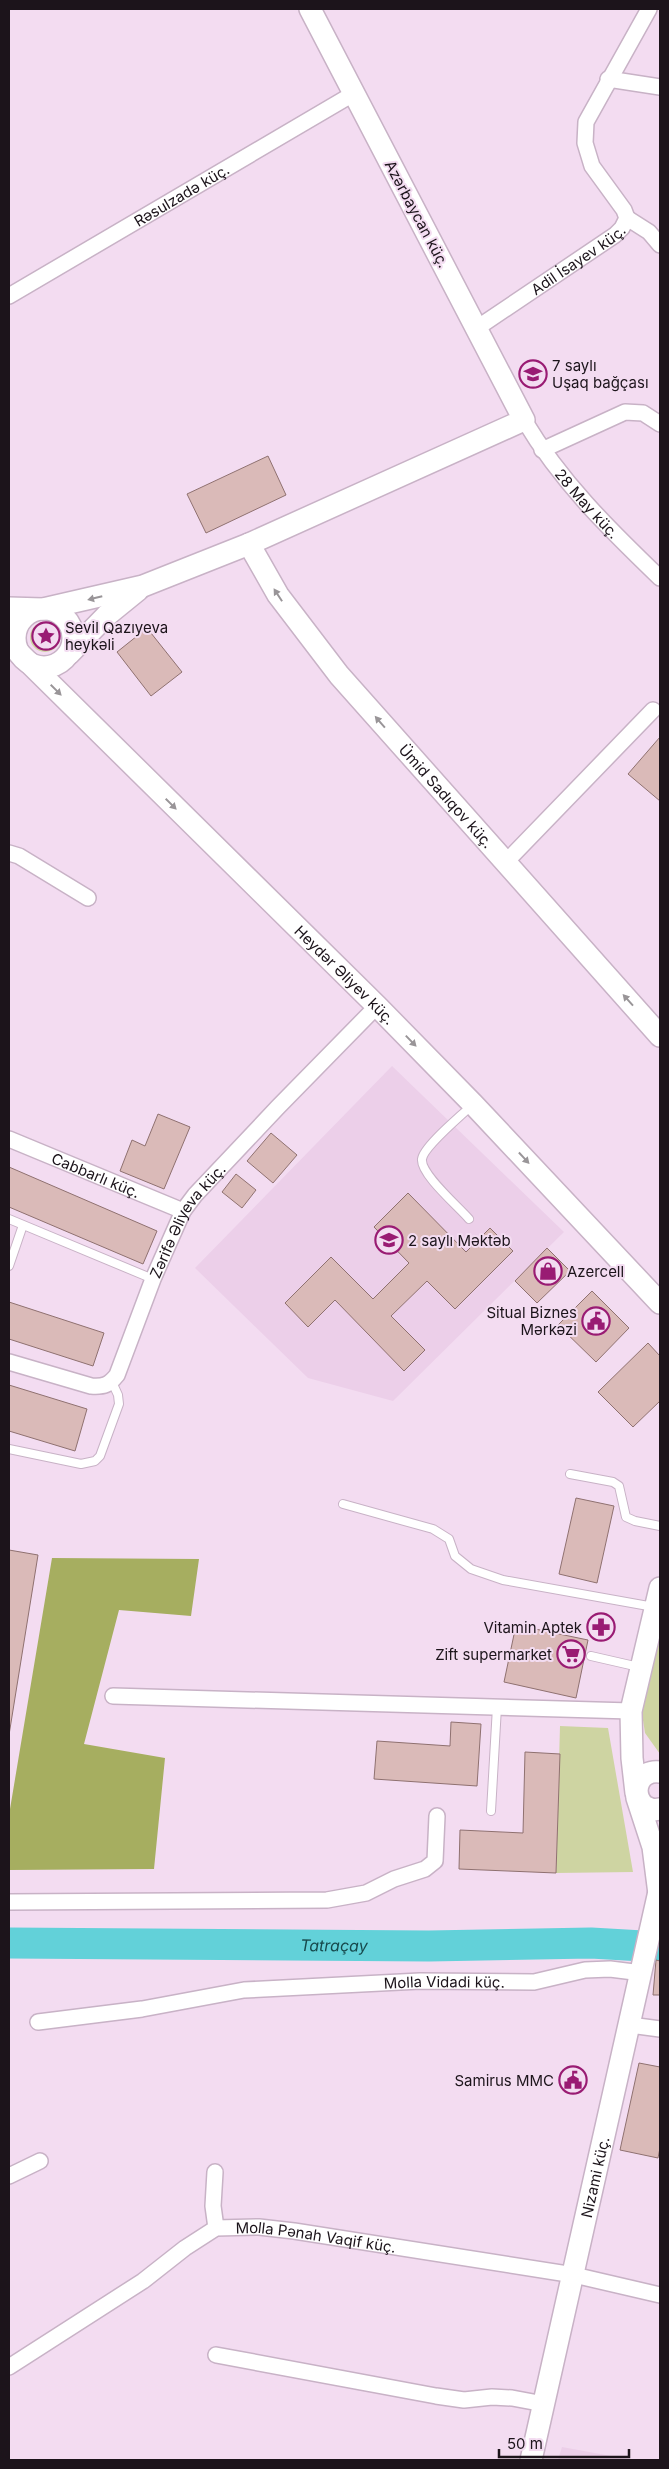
<svg xmlns="http://www.w3.org/2000/svg" width="669" height="2469" viewBox="0 0 669 2469" font-family="Inter,sans-serif">
<rect width="100%" height="100%" fill="#f3dcf1"/>
<path fill="#eccfe9" d="M392 1066 564 1232 393 1401 308 1378 195 1268Z
M562 2447 633 2460H558Z"/>
<path fill="#ced4a2" d="M30 637a15 15 0 1 1 30 0a15 15 0 1 1-30 0Z
M660 1635V1754L645 1733 642 1714Z
M560 1726 608 1728 633 1872 556 1873Z"/>
<path fill="#a6ae60" d="M52 1558 199 1559 191 1616 119 1610 84 1744 165 1758 154 1869 9 1870V1815Z"/>
<g fill="none" stroke-linecap="round" stroke-linejoin="round">
<path stroke="#62d1d9" stroke-width="31" id="s1" d="M9 1943 429 1946 591 1943 660 1947"/>
</g>
<path fill="#dabab8" stroke="#8f7170" d="M268 456 286 495 206 533 187 494Z
M147 628 182 672 151 696 117 652Z
M660 737V801L628 774Z
M158 1114 190 1127 164 1189 120 1171 132 1140 145 1146Z
M271 1133 297 1155 273 1183 247 1161Z
M9 1167 157 1231 143 1264 9 1207Z
M236 1174 256 1190 242 1208 222 1192Z
M408 1193 466 1252 490 1228 513 1251 455 1309 427 1281 391 1316 425 1350 404 1371 335 1300 308 1327 285 1303 331 1257 373 1299 409 1263 374 1227Z
M547 1248 570 1271 537 1303 515 1281Z
M592 1291 629 1328 596 1362 558 1325Z
M9 1302 104 1333 93 1366 9 1339Z
M648 1343 660 1356V1401L633 1427 598 1392Z
M9 1385 87 1409 75 1451 9 1431Z
M576 1498 614 1506 597 1583 559 1574Z
M9 1550 38 1555 9 1735Z
M516 1625 588 1640 576 1698 504 1682Z
M451 1722 481 1724 477 1786 374 1779 377 1741 450 1746Z
M525 1752 560 1754 556 1873 459 1869 460 1830 523 1833Z
M656 1960 660 1961V1995H653Z
M639 2063 660 2067V2148L658 2158 620 2150Z"/>
<g fill="none" stroke-linecap="round" stroke-linejoin="round">
<g stroke="#c8b2c6" stroke-width="10">
<path id="service" d="M9 1219 153 1279
M469 1219C459 1207 420 1174 422 1159 424 1146 461 1116 471 1106
M9 1266 23 1225
M9 1449 81 1464 95 1461 100 1456 119 1404 118 1395 112 1382
M570 1474 613 1482 619 1486 626 1517 635 1521 660 1526
M343 1504 433 1529 449 1539 455 1556 471 1569 503 1580 654 1607
M591 1656 639 1667
M491 1811 497 1707"/>
</g>
<g stroke="#c8b2c6" stroke-width="18">
<g id="minor">
<path d="M608 79 660 87"/>
<path d="M627 218 649 232 660 245"/>
<path id="s2" d="M9 296 353 94"/>
<path id="s3" d="M477 328 615 235 622 228 627 218 624 210 592 166 585 143 586 122 649 9"/>
<path id="s4" d="M524 420C561 482 608 528 660 578"/>
<path d="M542 450 625 412 643 413 660 424"/>
<path d="M9 853 19 856 88 898"/>
<path d="M505 863 653 710"/>
<path id="s5" d="M9 1139 183 1211"/>
<path id="s6" d="M9 1362 91 1386C104 1387 109 1385 117 1375L153 1279 183 1211 195 1195 278 1107 377 1006"/>
<path d="M113 1696 631 1711"/>
<path d="M9 1902 327 1900 366 1893 394 1879 425 1869 435 1861 437 1816"/>
<path id="s7" d="M38 2022 142 2009 244 1990 420 1981 534 1982 585 1970 610 1969 642 1973"/>
<path d="M630 2025 660 2029"/>
<path d="M215 2172 213 2206 216 2228"/>
<path d="M9 2176 40 2161"/>
<path d="M216 2355 436 2396 464 2400 492 2397 512 2398 544 2404"/>
<path id="s8" d="M9 2367 143 2281 185 2248 216 2228 259 2227 294 2231 574 2275 660 2295"/>
</g>
</g>
<g stroke="#c8b2c6" stroke-width="24">
<g id="secondary">
<path id="s9" d="M249 544 278 595 339 675 660 1036"/>
<path d="M9 608 43 609 143 586 249 544 524 420 310 9"/>
<circle cx="44" cy="638" r="29"/>
<path id="s10" d="M9 643 377 1006 473 1104 660 1303"/>
<path d="M69 654 106 616 138 590"/>
<path d="M660 1772C639 1769 630 1792 644 1806L653 1810 660 1809"/>
<path d="M636 1793 632 1758 631 1711 660 1588"/>
<path d="M637 1798 653 1847 659 1894"/>
<path id="s11" d="M531 2460 660 1887"/>
</g>
</g>
<use href="#service" stroke="#fff" stroke-width="8"/>
<use href="#minor" stroke="#fff" stroke-width="15"/>
<use href="#secondary" stroke="#fff" stroke-width="21"/>
</g>
<defs><path id="oneway-solid" d="M-6-.8H1V-3.2L6.5 0L1 3.2V.8H-6Z" transform="scale(1.25)"/></defs>
<g fill="#999598">
<use href="#oneway-solid" transform="translate(278 595) rotate(-123)"/>
<use href="#oneway-solid" transform="translate(95 598) rotate(166)"/>
<use href="#oneway-solid" transform="translate(56 690) rotate(45)"/>
<use href="#oneway-solid" transform="translate(380 722) rotate(-131)"/>
<use href="#oneway-solid" transform="translate(171 804) rotate(45)"/>
<use href="#oneway-solid" transform="translate(628 1000) rotate(-132)"/>
<use href="#oneway-solid" transform="translate(411 1041) rotate(46)"/>
<use href="#oneway-solid" transform="translate(524 1158) rotate(47)"/>
</g>
<defs>
<g id="school-ring" transform="scale(1.4375)"><circle r="9.5" fill="#f3dcf1" stroke="#991b73" stroke-width="1.5"/><path d="M0-5L7-2L0 1L-7-2ZM-4 1L0 2.5L4 1V4Q0 6-4 4Z" fill="#991b73"/></g>
<g id="sight-ring" transform="scale(1.4375)"><circle r="9.5" fill="#f3dcf1" stroke="#991b73" stroke-width="1.5"/><path d="M0-6L1.8-2.2L6-1.7L2.9 1.2L3.7 5.4L0 3.3L-3.7 5.4L-2.9 1.2L-6-1.7L-1.8-2.2Z" fill="#991b73"/></g>
<g id="shop-ring" transform="scale(1.4375)"><circle r="9.5" fill="#f3dcf1" stroke="#991b73" stroke-width="1.5"/><path d="M-5-2.5h2.3a2.7 3.5 0 0 1 5.4 0H5L5.5 6h-11ZM-1.5-2.5h3a1.5 2.3 0 0 0-3 0Z" fill="#991b73"/></g>
<g id="civic-ring" transform="scale(1.4375)"><circle r="9.5" fill="#f3dcf1" stroke="#991b73" stroke-width="1.5"/><path d="M-.6-6.5H3V-4.5H.6V-3L4-1V1h2V6H-6V1h2V-1L-.6-3ZM-1.2 2.5V6h2.4V2.5Z" fill="#991b73"/></g>
<g id="pharmacy-ring" transform="scale(1.4375)"><circle r="9.5" fill="#f3dcf1" stroke="#991b73" stroke-width="1.5"/><path d="M-2-6h4v4h4v4h-4v4h-4v-4h-4v-4h4Z" fill="#991b73"/></g>
<g id="supermarket-ring" transform="scale(1.4375)"><circle r="9.5" fill="#f3dcf1" stroke="#991b73" stroke-width="1.5"/><path d="M-6-5.5h2.5l.6 2H6L4.5 2H-2.5L-4.4-4H-6ZM-1.5 3.2a1.3 1.3 0 1 0 .1 0ZM3 3.2a1.3 1.3 0 1 0 .1 0Z" fill="#991b73"/></g>
</defs>
<g fill-rule="evenodd">
<use href="#school-ring" x="533" y="374"/>
<use href="#sight-ring" x="46" y="636"/>
<use href="#school-ring" x="389" y="1240"/>
<use href="#shop-ring" x="548" y="1271"/>
<use href="#civic-ring" x="596" y="1321"/>
<use href="#pharmacy-ring" x="601" y="1627"/>
<use href="#supermarket-ring" x="571" y="1654"/>
<use href="#civic-ring" x="573" y="2080"/>
</g>
<g text-anchor="middle" dominant-baseline="central" stroke-width="4" stroke-linejoin="round" paint-order="stroke">
<g font-size="15" fill="#1c141b" stroke="#f3dcf1">
<text stroke="none"><textPath href="#s2" startOffset="200">Rəsulzadə küç.</textPath></text>
<text transform="translate(417 214) rotate(62)">Azərbaycan küç.</text>
<text stroke="none"><textPath href="#s3" startOffset="122">Adil İsayev küç.</textPath></text>
<text stroke="none"><textPath href="#s4" startOffset="105">28 May küç.</textPath></text>
<text stroke="none"><textPath href="#s9" startOffset="321">Ümid Sadıqov küç.</textPath></text>
<text stroke="none"><textPath href="#s10" startOffset="472">Heydər Əliyev küç.</textPath></text>
<text stroke="none"><textPath href="#s5" startOffset="94">Cabbarlı küç.</textPath></text>
<text stroke="none"><textPath href="#s6" startOffset="286">Zərifə Əliyeva küç.</textPath></text>
<text stroke="none"><textPath href="#s7" startOffset="409">Molla Vidadi küç.</textPath></text>
<text stroke="none"><textPath href="#s11" startOffset="290">Nizami küç.</textPath></text>
<text stroke="none"><textPath href="#s8" startOffset="350">Molla Pənah Vaqif küç.</textPath></text>
</g>
<g font-size="15" fill="#1c141b" stroke="#f3dcf1" text-anchor="start">
<text x="552" y="365">7 saylı<tspan x="552" dy="17">Uşaq bağçası</tspan></text>
<text x="65" y="627">Sevil Qazıyeva<tspan x="65" dy="17">heykəli</tspan></text>
<text x="408" y="1240">2 saylı Məktəb</text>
<text x="567" y="1271">Azercell</text>
<text x="577" y="1312" text-anchor="end">Situal Biznes<tspan x="577" dy="17">Mərkəzi</tspan></text>
<text x="582" y="1627" text-anchor="end">Vitamin Aptek</text>
<text x="552" y="1654" text-anchor="end">Zift supermarket</text>
<text x="554" y="2080" text-anchor="end">Samirus MMC</text>
</g>
<g font-size="16" font-style="italic" fill="#17494c" stroke="#f3dcf1">
<text stroke="none"><textPath href="#s1" startOffset="325">Tatraçay</textPath></text>
</g>
</g>
<rect width="669" height="2469" fill="none" stroke="#1c141b" stroke-width="20"/>
<path d="M499 2449v8h130v-8" fill="none" stroke="#1c141b" stroke-width="2.5"/>
<text x="507" y="2449" font-size="15" fill="#1c141b" stroke="#f3dcf1" stroke-width="4" paint-order="stroke">50 m</text>
</svg>
